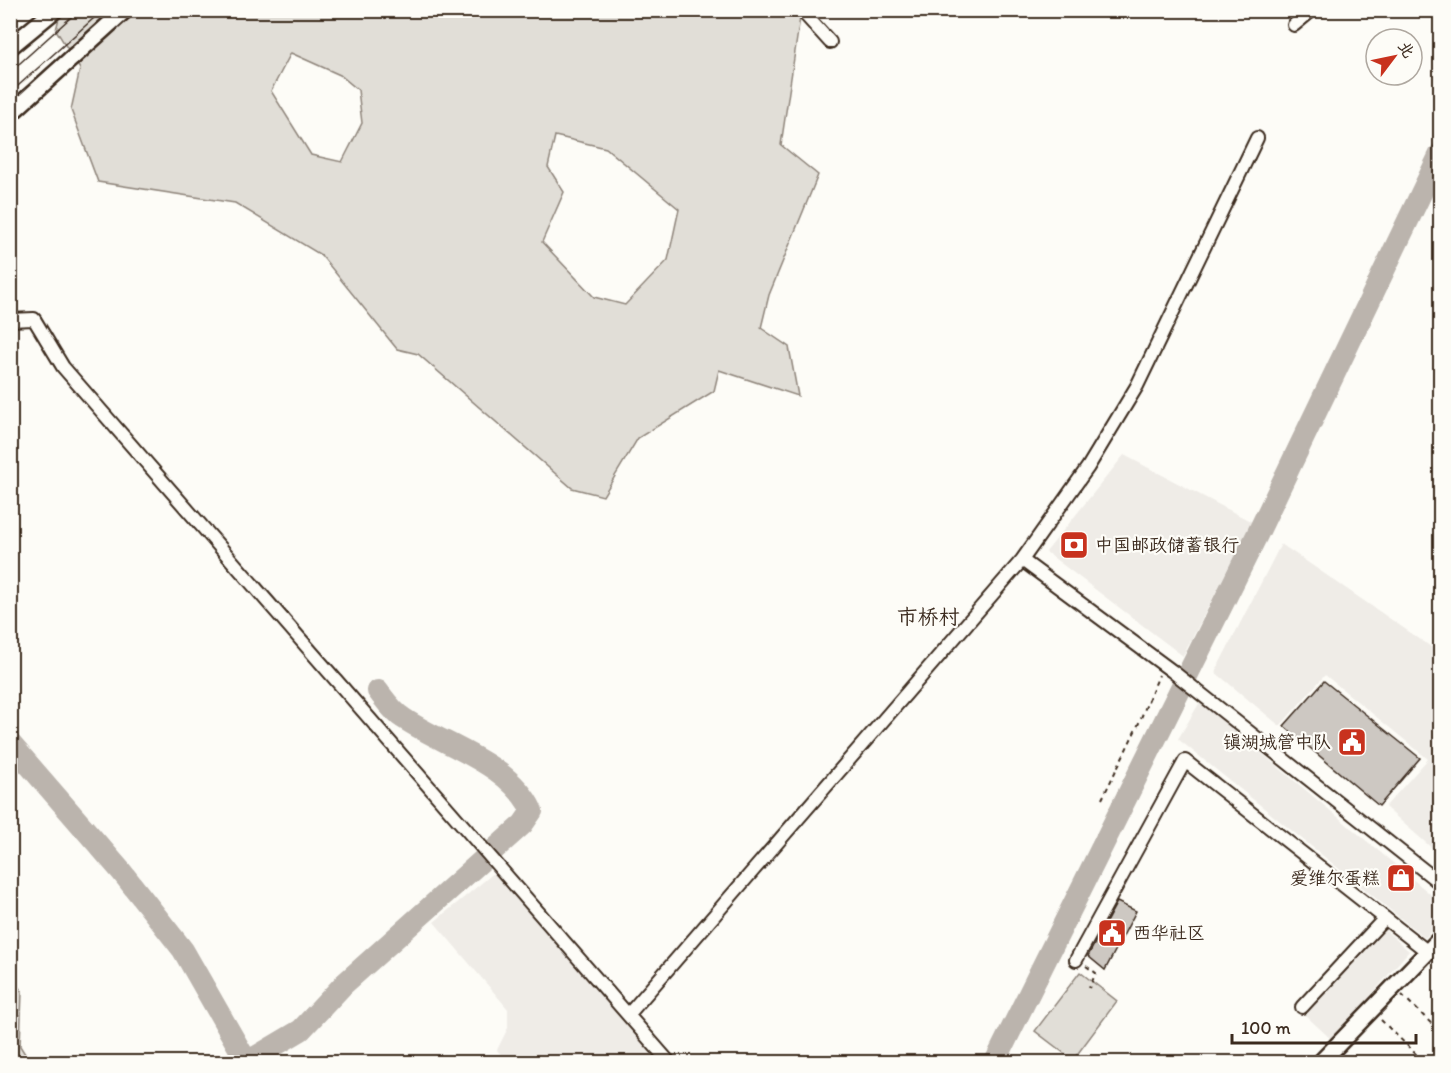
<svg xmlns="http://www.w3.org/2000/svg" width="1451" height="1073" viewBox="0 0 1451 1073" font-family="Itim,'LXGW WenKai TC',sans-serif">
<rect width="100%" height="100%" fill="#fdfcf7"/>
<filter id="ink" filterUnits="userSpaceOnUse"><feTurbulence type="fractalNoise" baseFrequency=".0167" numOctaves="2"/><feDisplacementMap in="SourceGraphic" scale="12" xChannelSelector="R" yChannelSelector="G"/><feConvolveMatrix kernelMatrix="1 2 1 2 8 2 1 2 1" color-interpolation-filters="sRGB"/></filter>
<g filter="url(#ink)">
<path fill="#efece7" d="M1124 455 1252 522 1183 656 1046 552Z
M1281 544 1440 653V840L1433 849 1385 807 1428 759 1325 675 1280 726 1215 672Z
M1200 702 1440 902V921L1425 938 1178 739Z
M495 872 662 1061 661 1062H507L497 1050 508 1028V1009L434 922Z
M1383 928 1409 951 1332 1040 1305 1015Z"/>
<path fill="#e1ded7" stroke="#8e847a" stroke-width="1.5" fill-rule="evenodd" d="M61 10 801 11 781 145 818 175 769 295 761 328 789 347 798 396 719 370 714 391 638 438 603 496 572 488 418 354 397 349 321 255 235 203 98 182 71 110 80 69 56 30ZM291 53 340 75 358 90 362 123 342 162 311 155 271 91ZM555 136 606 148 679 209 668 260 625 305 594 297 542 242 564 192 548 167Z
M1080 972 1117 1001 1073 1060 1035 1031Z
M10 974 22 992 20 1046 30 1062H11Z"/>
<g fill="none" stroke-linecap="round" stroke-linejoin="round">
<path stroke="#bbb4ad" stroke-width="22" d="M10 743 121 871 183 950 247 1062 301 1030 344 984 523 824 532 811C510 763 444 746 403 718 393 712 385 700 378 691
M995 1062 1257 535 1440 154"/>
</g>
<path fill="#cdc8c2" stroke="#3b2a1e" stroke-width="1.5" d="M1324 681 1420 758 1379 806 1284 726Z
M1117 902 1136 911 1105 970 1088 956Z"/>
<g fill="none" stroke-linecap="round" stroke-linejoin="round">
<g stroke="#3b2a1e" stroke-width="16">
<path id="minor" d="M801 10 830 42
M1294 25 1312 10
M10 320 34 319 63 367 669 1062
M1022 560 1172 671 1440 883
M1076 960 1185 761 1428 952
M1302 1007 1385 918
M628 1015 1022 560 1088 467 1137 386 1257 138"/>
</g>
<g stroke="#3b2a1e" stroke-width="20">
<path id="major" d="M10 47 55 10
M10 114 125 10
M1321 1062 1440 939"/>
</g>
<path stroke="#3b2a1e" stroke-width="2" stroke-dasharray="4.5 4.5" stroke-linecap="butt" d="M1102 799 1138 725 1159 675
M1086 966 1096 973 1089 988
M1402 995 1440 1032
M1381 1020 1424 1062"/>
<use href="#minor" stroke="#fdfcf7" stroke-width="12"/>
<use href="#major" stroke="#fdfcf7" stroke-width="15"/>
<path stroke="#3b2a1e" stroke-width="1.5" d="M10 72 79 10
M10 93 103 10"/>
</g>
</g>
<defs>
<g id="bank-square" transform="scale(1.5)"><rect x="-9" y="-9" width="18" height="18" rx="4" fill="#c8321e" stroke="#fdfcf7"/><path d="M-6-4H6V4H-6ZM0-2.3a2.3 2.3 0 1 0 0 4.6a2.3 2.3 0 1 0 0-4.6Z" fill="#fff"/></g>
<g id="civic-square" transform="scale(1.5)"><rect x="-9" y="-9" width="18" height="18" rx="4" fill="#c8321e" stroke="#fdfcf7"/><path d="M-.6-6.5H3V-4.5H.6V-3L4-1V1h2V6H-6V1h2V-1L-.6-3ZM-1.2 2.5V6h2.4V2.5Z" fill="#fff"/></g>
<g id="shop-square" transform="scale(1.5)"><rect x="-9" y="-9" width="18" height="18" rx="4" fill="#c8321e" stroke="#fdfcf7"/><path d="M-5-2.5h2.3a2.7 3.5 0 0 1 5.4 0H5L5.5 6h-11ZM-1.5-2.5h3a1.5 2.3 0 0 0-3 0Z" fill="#fff"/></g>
</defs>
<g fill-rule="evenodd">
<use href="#bank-square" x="1074" y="545"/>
<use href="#civic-square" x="1352" y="742"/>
<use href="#shop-square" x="1401" y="878"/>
<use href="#civic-square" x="1112" y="933"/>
</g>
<g text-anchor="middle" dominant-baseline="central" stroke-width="4.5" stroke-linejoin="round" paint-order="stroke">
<g font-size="18" fill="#3b2a1e" stroke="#fdfcf7" text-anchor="start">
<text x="1095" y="545">中国邮政储蓄银行</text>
<text x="1331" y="742" text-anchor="end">镇湖城管中队</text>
<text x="1380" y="878" text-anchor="end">爱维尔蛋糕</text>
<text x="1133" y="933">西华社区</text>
</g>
<g font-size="21" fill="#3b2a1e" stroke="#fdfcf7">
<text x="928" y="616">市桥村</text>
</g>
</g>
<rect width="1451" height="1073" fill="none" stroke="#fdfcf7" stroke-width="36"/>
<rect x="18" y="18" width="1415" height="1037" fill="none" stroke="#3b2a1e" stroke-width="2" filter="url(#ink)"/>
<g transform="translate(1394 57) rotate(58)"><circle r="28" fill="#fdfcf7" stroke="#afa8a0" stroke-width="1.5"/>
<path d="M0-4.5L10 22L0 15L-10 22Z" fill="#c8321e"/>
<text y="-9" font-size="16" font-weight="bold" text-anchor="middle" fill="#3b2a1e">北</text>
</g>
<path d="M1232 1034v9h184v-9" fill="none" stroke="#3b2a1e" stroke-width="3"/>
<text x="1241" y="1034" font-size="18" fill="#3b2a1e" stroke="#fdfcf7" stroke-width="4.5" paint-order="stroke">100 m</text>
</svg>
